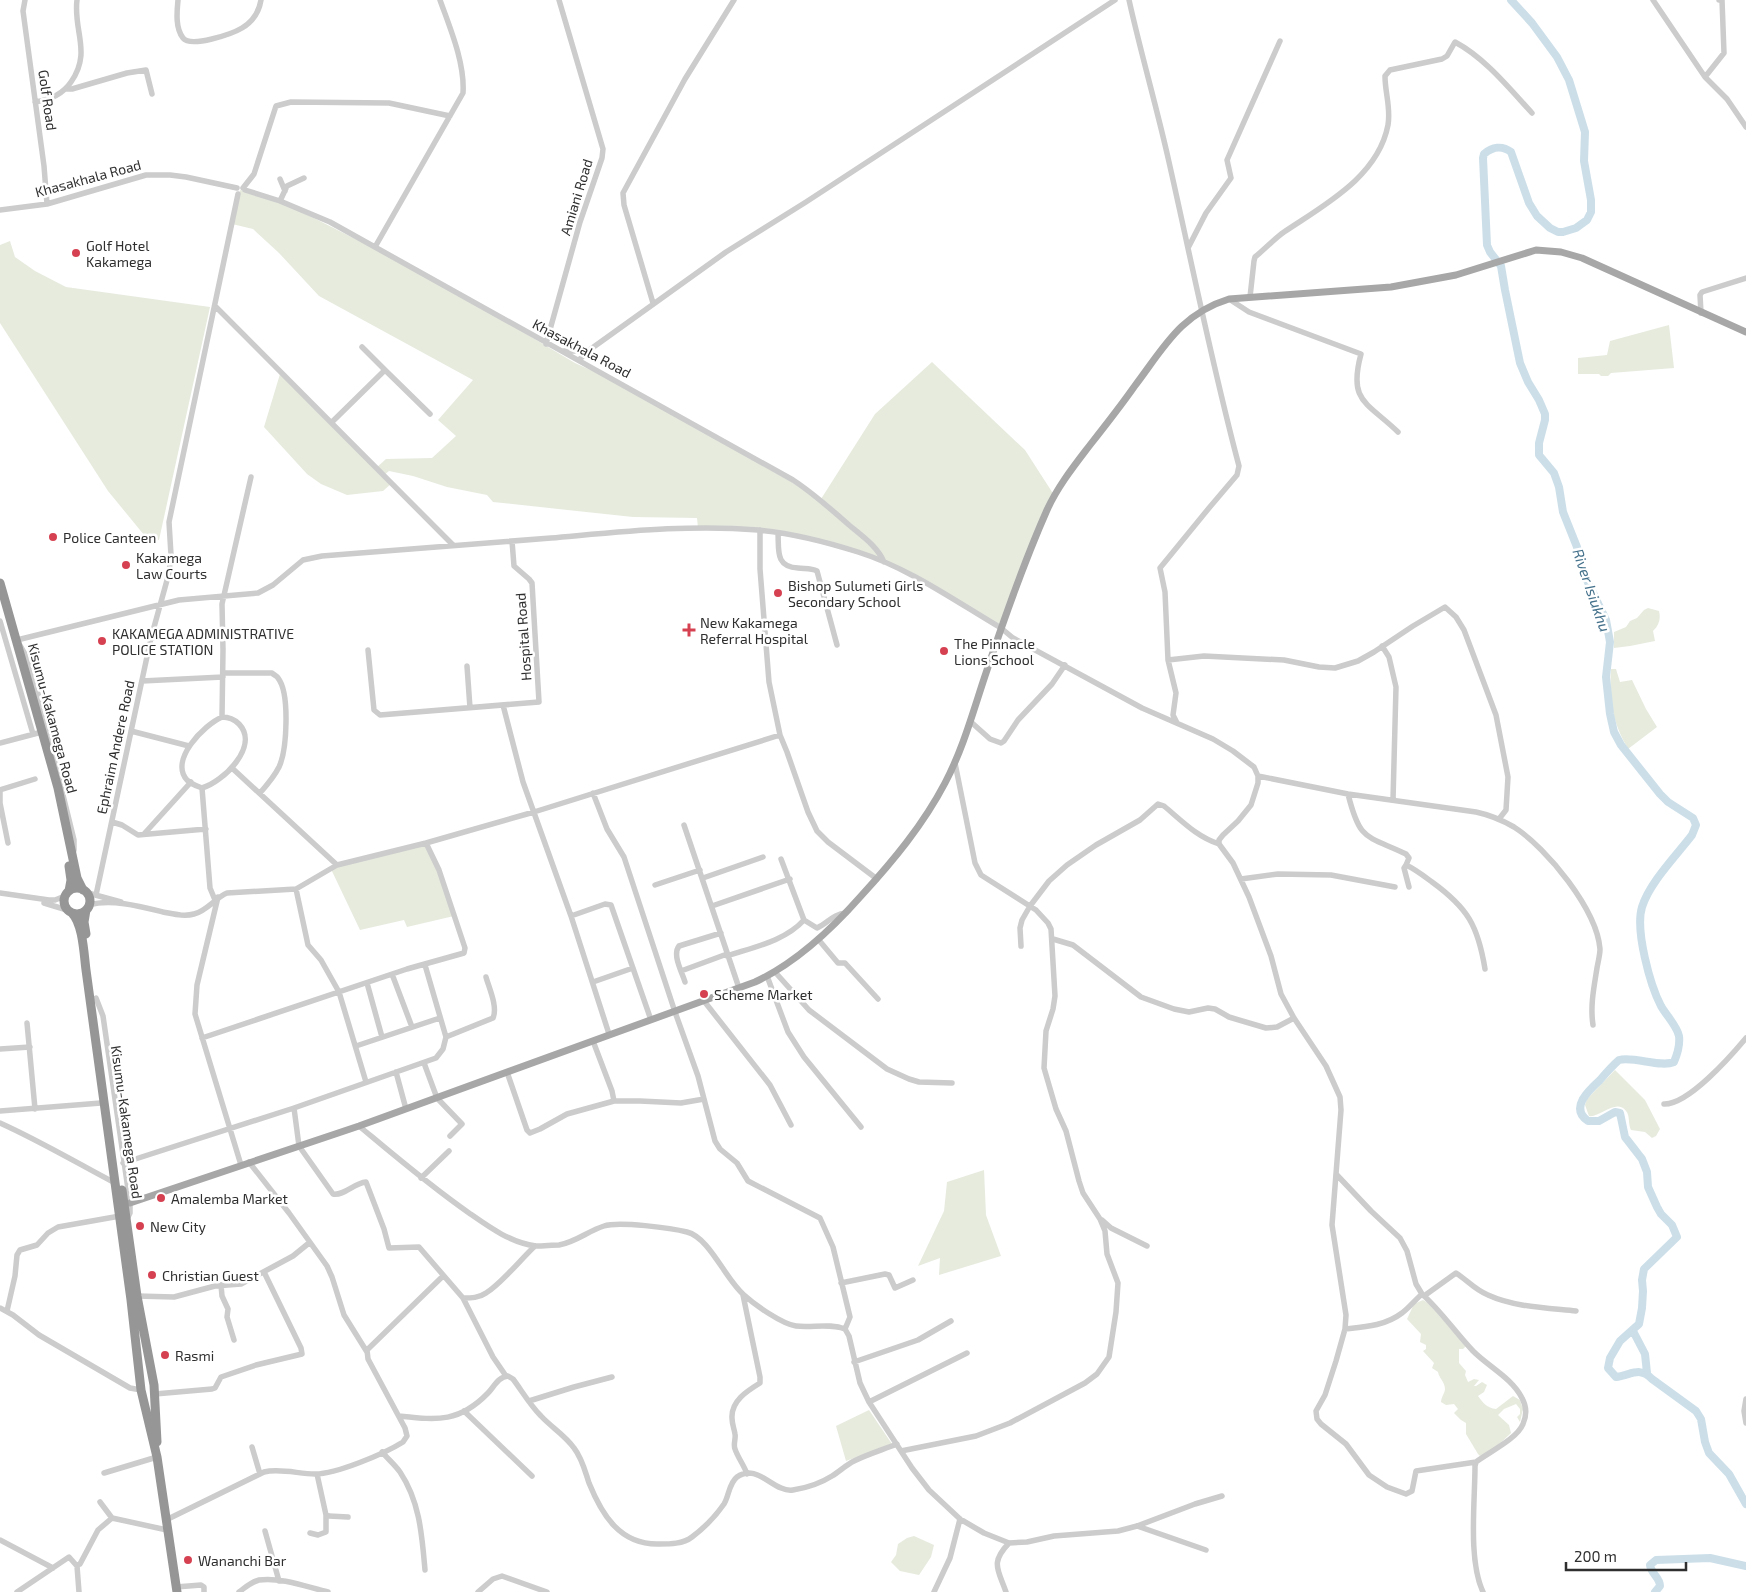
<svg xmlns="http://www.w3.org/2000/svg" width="1746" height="1592" viewBox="0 0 1746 1592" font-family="'Exo 2',sans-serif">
<rect width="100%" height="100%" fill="#fff"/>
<path fill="#e6ebde" d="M240 190 283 204 306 214 375 249 472 302 575 363 617 382 821 499 875 414 932 362 1025 450 1054 495 1001 627 885 561 774 531 698 528 697 518 633 517 493 502 487 495 447 487 413 476 389 471 384 475 392 483 383 491 347 495 321 484 307 474 264 427 280 374 375 469 386 459 432 458 456 436 438 420 473 380 319 296 279 253 253 229 232 224Z
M10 241 15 257 35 271 66 287 210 307 159 540 149 541 108 491 0 323V245Z
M1669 325 1674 368 1611 373 1608 376H1601L1599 374H1578V358L1607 355 1610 341Z
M1648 608 1659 611C1661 619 1659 625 1653 631L1655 641 1630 646 1614 648V632L1626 627 1630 621 1637 618 1644 610Z
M1611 669H1616L1620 682 1632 680 1646 709 1657 727 1628 749C1612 721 1609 701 1611 669Z
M426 843 454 916 407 927 404 920 360 930 330 867Z
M1615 1070 1645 1100 1660 1129 1656 1136 1652 1138 1645 1132 1631 1130C1628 1124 1630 1115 1626 1111 1616 1098 1600 1118 1589 1116L1585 1105 1587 1099Z
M984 1170 986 1215 1001 1256 939 1275 940 1258 918 1266 944 1211 947 1182Z
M1423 1300 1428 1303 1466 1346 1463 1349H1459V1363L1466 1371 1465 1375 1468 1382 1474 1379 1479 1380 1474 1386H1476L1482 1382 1487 1385 1484 1392 1478 1396C1483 1403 1487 1408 1496 1409L1513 1396 1520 1400 1523 1409 1520 1422 1517 1417 1520 1414V1409L1516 1404 1504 1409 1498 1415 1509 1425 1511 1433 1492 1451 1480 1456 1478 1454 1466 1434V1423L1461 1420 1454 1413 1458 1409 1454 1404 1446 1405 1441 1402C1441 1397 1445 1393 1445 1389 1445 1382 1439 1378 1438 1372L1432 1368 1434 1363 1423 1351 1426 1349V1345L1420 1342 1421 1334 1407 1319 1414 1304Z
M869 1410 892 1444 846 1461 836 1426Z
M914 1536 934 1545 931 1557 919 1575 900 1571 891 1562 896 1555 898 1544 907 1538Z"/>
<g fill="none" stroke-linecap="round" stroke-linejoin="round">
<path stroke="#ccdfe9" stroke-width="8" d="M1511 0 1532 23 1557 57 1569 80 1585 132 1584 161 1591 200V212L1587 220 1576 228 1563 232H1558L1550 228 1537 216 1529 203 1511 152C1502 145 1492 147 1484 154L1483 158 1487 245 1490 252 1501 266 1505 290 1520 363 1528 382 1539 400 1545 414V420L1539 443V455L1554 473 1559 487 1563 512 1577 547 1584 574 1606 620 1610 642 1606 677 1610 714 1614 732 1621 745 1660 794 1668 802 1693 818 1696 825 1692 835C1676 856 1650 882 1642 907 1635 930 1650 985 1661 1006 1666 1015 1677 1026 1679 1036 1680 1044 1677 1055 1674 1062 1661 1068 1634 1056 1619 1060 1612 1066 1606 1073 1600 1080 1589 1090 1569 1108 1588 1121H1599L1615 1112 1620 1113 1625 1137 1642 1159 1647 1172 1648 1187 1657 1207 1661 1214 1672 1225 1677 1237 1644 1269 1642 1280 1643 1291 1642 1308 1639 1324 1620 1341 1610 1358 1608 1368 1616 1377C1631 1375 1640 1366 1652 1379L1696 1411 1701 1419 1705 1442 1709 1453 1729 1474 1746 1504
M1633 1331 1645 1354 1647 1373
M1655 1592 1660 1586C1660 1577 1651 1574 1650 1565L1656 1560 1710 1558 1746 1566"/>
<path stroke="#ccc" stroke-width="5.5" d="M25 0 23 11 44 166 47 204
M178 0C177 11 175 28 183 38 191 48 232 34 242 28 252 22 259 12 261 0
M1129 0C1141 54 1157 108 1169 162 1192 264 1212 365 1239 466L1237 475 1209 508 1160 568 1165 592 1168 660 1176 693 1173 715 1177 723
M1653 0 1705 77 1727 99 1746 127
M1705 77 1724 53 1722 0H1719
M66 89H72L127 73 146 70 152 94
M35 102C49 100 63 94 71 82 92 52 73 31 77 0
M280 179 285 191
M243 188 254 174 276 106 291 102 389 103 450 116
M245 190 280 201 330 222 793 480C813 493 831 509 849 525 862 536 877 546 884 562
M280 201 287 186 304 178
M0 210 47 204 146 175H170L186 177 237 188
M375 247 463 93C465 63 450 28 440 0
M1188 248 1206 213 1231 178 1227 160 1280 41
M1250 297 1254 261 1255 257C1265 249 1274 239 1284 232 1324 205 1378 177 1388 125 1391 108 1385 93 1385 76L1390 70 1442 59 1447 56 1455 42C1485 58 1509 88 1532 113
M1229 299 1249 312 1361 354C1348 402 1367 402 1398 432
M653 303 624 205 623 193 685 79 734 0
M215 306 453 545
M1701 313 1700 295 1702 292 1746 278
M546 344 580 222 602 158 603 149 559 0
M362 347 385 370
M562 351H588
M579 360 588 351 726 252 806 202 1115 0
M332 422 385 370 430 414
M760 530V569L769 682 780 735 787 752 808 812 817 831 828 842 877 879
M778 533C779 550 775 567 798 568 804 569 811 568 817 571L837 645
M0 621 33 734
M151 638 223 636
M1382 646 1389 657 1396 687 1393 800
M368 650 374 710 380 715 539 702 532 583 529 579 514 566 512 541
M1168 660 1204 656 1284 660 1319 667 1335 668 1358 661 1374 652 1413 626 1445 607 1456 617 1464 630 1496 715 1508 777 1506 810 1499 819
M467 666 470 708
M223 673H272C274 675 277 676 278 678 290 693 287 750 279 767 274 777 267 785 260 793
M142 681 223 677
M503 705 523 782 571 916 609 1034
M222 717 223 650 222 604 251 477
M222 717C229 717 234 719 239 724 260 746 223 782 202 788 197 786 191 784 187 780 169 760 204 725 222 717Z
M971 722 990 739 1001 743 1004 741 1018 720 1052 684 1065 665
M131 731 189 746
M0 743 38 733
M232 768 337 865
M1258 776 1348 794 1476 812C1490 815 1502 820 1514 827 1547 848 1597 910 1600 949 1600 955 1598 962 1597 968 1594 987 1590 1006 1593 1025
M202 788 210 888 215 900
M593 793 607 829 624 857 675 1012 698 1076 715 1141 720 1149 737 1163 748 1181 820 1218 833 1247 850 1317 845 1329
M1348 794C1360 842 1366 835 1406 854L1409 858 1406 865
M112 822 122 825 138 835 206 829
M684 825 739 988
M144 834 191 782
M8 843 0 803V790L35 779
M74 850V840L39 697 25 654 17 640 179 600 258 593 273 585 303 560 322 556C398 550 475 544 551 538 620 532 689 524 758 530 790 533 827 542 858 552 909 568 955 601 1001 628L1013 638 1142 708 1213 739 1233 751 1254 767 1258 776V783L1251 805 1238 821 1223 835 1219 840V844L1233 863 1249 897 1271 956 1281 994 1294 1018 1326 1066 1340 1097 1341 1110 1332 1225 1346 1315 1345 1329 1336 1361 1325 1395 1316 1411 1317 1419 1321 1424 1346 1444 1369 1475 1387 1487 1406 1494 1412 1491 1416 1471 1476 1462
M781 859 804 920 817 928C828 923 833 914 846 913
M703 878 763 857
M1241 879 1278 874 1331 875 1395 887
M655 885 700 870
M1409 887 1404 868 1406 865C1415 869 1424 876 1432 882 1468 908 1478 926 1485 969
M296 889 308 945 321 960 339 992 366 1082
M0 893 49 900H55L65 896
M88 893 121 902
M96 895 151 638 169 573 171 555 169 522 238 194
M218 897 197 985 195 1014 241 1165
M44 903 67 910
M90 905C110 898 143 907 163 912 174 914 184 917 194 914 207 911 215 898 227 893L296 889 337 865 426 843 534 812 780 735
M712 906 790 879
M571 916 605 904 611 905 651 1020
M818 939 838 963H845L878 999
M1053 939 1073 945 1141 997 1174 1009 1189 1012 1208 1008 1215 1009 1229 1017 1266 1028 1277 1027 1294 1018
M1021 946 1020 928 1022 920 1030 906 1049 881 1067 865 1096 845 1140 820 1158 804 1164 806C1182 821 1197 837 1219 844
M727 956C754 947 785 941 804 920
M681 971 727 954
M775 972 809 1010 887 1069 909 1079 919 1082 952 1083
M392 974 412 1027
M767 976 788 1032 804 1057 861 1127
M593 982 633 968
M685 982C682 972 672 955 679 946L721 933
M367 983 382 1037
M96 998 103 1016 130 1203V1213L127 1219
M704 1001 770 1085 791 1125
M27 1023 35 1109
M446 1037 493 1018C498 1007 489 988 486 977
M202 1038 407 969 464 953 465 948 439 870 426 843
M593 1041 612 1091 614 1101H640L681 1103 704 1099
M356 1046 440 1018
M0 1049 30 1047
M424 1063 437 1098 462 1124 450 1136
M396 1072 406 1109
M507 1072 527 1130 530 1133 540 1129 567 1114 614 1101
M1664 1104C1688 1105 1731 1056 1746 1038
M294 1108 299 1146 333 1194C344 1196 354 1183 366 1182L384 1229 389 1248 419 1247 463 1298C471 1298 479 1298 486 1293 501 1284 521 1259 535 1246
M0 1111 101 1103
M0 1123C40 1141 77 1163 115 1183
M359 1126C395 1156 430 1186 469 1213 489 1227 511 1243 536 1246 544 1246 552 1245 559 1245 576 1242 588 1231 604 1226 618 1221 672 1228 687 1232 710 1238 725 1279 744 1295 755 1305 782 1324 796 1326 812 1328 830 1323 845 1329L849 1336 860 1383 869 1402 912 1468 929 1490 960 1519 984 1533 1009 1543 1027 1542 1054 1536 1118 1531 1137 1526 1195 1504 1222 1496
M249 1162 289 1213 327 1266 332 1277 344 1315 367 1352
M123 1163 294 1108 436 1058 443 1049 446 1037 425 965
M1336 1174 1371 1211 1400 1238 1407 1251 1416 1284 1422 1294C1441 1311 1455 1332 1473 1351 1489 1367 1512 1378 1522 1398 1527 1407 1527 1415 1523 1424 1517 1439 1489 1452 1476 1462L1475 1466C1475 1502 1468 1560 1483 1592
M421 1178 449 1151
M1102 1220 1111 1228 1147 1246
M841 1283 885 1274 889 1275 895 1288 913 1280
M221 1285 222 1296 228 1309 227 1317 234 1340
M743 1295 760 1377V1383C747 1391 731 1401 732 1418 732 1424 734 1428 735 1434 736 1439 733 1444 735 1449 738 1458 744 1465 747 1474
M137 1296 174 1297 215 1286 241 1284 293 1256 309 1243
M1424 1296 1456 1273C1467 1280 1475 1290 1488 1295 1514 1307 1547 1308 1576 1311
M463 1298 493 1357 506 1376
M0 1308 13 1315 39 1335 130 1388 141 1390
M7 1311 15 1276 17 1255 20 1250 37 1245 48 1233 58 1227 120 1216
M1345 1329C1364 1327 1385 1326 1402 1313 1409 1308 1415 1300 1422 1294
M854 1362 918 1340 951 1321
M155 1394 212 1389 215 1388 221 1377 224 1376 256 1365 302 1354 301 1348 264 1272
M1746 1399 1744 1411 1746 1423
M529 1401 574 1387 612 1377
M869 1402 967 1353
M464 1411 532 1476
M399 1416C437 1420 459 1423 488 1393 494 1387 498 1377 508 1376L513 1379C522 1391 530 1405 541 1416 551 1427 565 1435 574 1448 582 1458 585 1471 589 1483 602 1515 620 1545 659 1544 670 1544 683 1544 692 1537 704 1528 715 1517 724 1504 729 1496 729 1483 737 1477 757 1462 774 1493 793 1490 806 1488 821 1483 832 1476 840 1471 846 1465 854 1461 868 1454 882 1450 897 1444
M252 1447 260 1474
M901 1451 976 1436 1010 1423 1085 1383 1097 1374 1109 1357 1116 1312 1118 1283 1107 1254 1105 1231 1100 1219 1083 1193 1079 1181 1066 1131 1056 1109 1044 1068 1046 1031 1053 1009 1055 996 1051 929 1048 923 1036 910 981 875 975 863 955 763
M382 1452C388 1459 395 1465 400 1472 420 1502 422 1536 425 1570
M104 1473 157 1457
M317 1474 326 1515 329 1516 348 1517
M100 1502 112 1518 167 1530
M166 1520 264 1472C280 1468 299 1474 315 1474 336 1474 384 1454 403 1442L407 1436 405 1428 368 1359 367 1350 443 1276
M1137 1526 1206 1550
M265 1531 279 1581
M310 1533 318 1535 326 1532V1515
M0 1540 53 1568
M76 1565 80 1564 98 1530 112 1518
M176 1587 201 1585 204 1587V1592
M17 1592 69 1557 77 1566 79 1592
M239 1592C246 1587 251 1582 259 1580 281 1577 307 1587 328 1592
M478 1592 493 1579 502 1576 547 1592
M934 1592 950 1558 960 1519
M1006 1592C998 1569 990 1563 1009 1543"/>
<path stroke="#a7a7a7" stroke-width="7" d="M130 1203 359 1126 755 982C796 963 831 930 861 896 893 861 923 825 945 783 964 747 974 708 987 670 1005 616 1024 562 1047 510 1058 486 1074 466 1090 445 1105 426 1120 407 1134 387 1163 349 1180 314 1229 299L1391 287 1456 275 1536 250 1561 252 1582 258 1746 332"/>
<path stroke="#969696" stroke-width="9" d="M0 583 58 788 77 878 83 890
M69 866 71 880 69 891
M64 901a13 13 0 1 1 26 0a13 13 0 1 1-26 0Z
M72 913C83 924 84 955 86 970L131 1300 141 1390 157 1457 177 1592
M86 934 84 922 86 910
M122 1190 137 1296 154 1385 157 1442"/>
</g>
<g fill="#d64151" stroke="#fff" stroke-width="2">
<circle cx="76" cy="253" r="5"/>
<circle cx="53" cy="537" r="5"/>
<circle cx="126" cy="565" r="5"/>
<circle cx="778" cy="593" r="5"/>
<path d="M686.5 622.5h5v5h5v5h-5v5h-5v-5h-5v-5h5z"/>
<circle cx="102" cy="641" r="5"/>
<circle cx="944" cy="651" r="5"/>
<circle cx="704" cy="994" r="5"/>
<circle cx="161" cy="1198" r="5"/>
<circle cx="140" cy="1226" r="5"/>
<circle cx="152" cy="1275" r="5"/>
<circle cx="165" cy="1355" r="5"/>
<circle cx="188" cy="1560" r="5"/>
</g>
<g text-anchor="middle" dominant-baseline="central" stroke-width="5" stroke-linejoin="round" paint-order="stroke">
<g font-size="14" fill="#2f2f2f" stroke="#fff">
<text transform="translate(48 100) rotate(82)">Golf Road</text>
<text transform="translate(88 178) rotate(-15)">Khasakhala Road</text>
<text transform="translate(576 197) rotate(-73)">Amiani Road</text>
<text transform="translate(582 348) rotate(28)">Khasakhala Road</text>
<text transform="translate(523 637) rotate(-94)">Hospital Road</text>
<text transform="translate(53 718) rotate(75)">Kisumu-Kakamega Road</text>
<text transform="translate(115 747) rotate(-78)">Ephraim Andere Road</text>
<text transform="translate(127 1122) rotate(82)">Kisumu-Kakamega Road</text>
</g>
<g font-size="14" fill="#2f2f2f" stroke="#fff" text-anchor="start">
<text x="86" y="245">Golf Hotel<tspan x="86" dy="16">Kakamega</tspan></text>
<text x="63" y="537">Police Canteen</text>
<text x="136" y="557">Kakamega<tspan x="136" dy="16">Law Courts</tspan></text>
<text x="788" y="585">Bishop Sulumeti Girls<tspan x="788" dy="16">Secondary School</tspan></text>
<text x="700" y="622">New Kakamega<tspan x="700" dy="16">Referral Hospital</tspan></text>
<text x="112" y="633">KAKAMEGA ADMINISTRATIVE<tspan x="112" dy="16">POLICE STATION</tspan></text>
<text x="954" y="643">The Pinnacle<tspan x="954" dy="16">Lions School</tspan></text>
<text x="714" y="994">Scheme Market</text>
<text x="171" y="1198">Amalemba Market</text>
<text x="150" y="1226">New City</text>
<text x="162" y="1275">Christian Guest</text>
<text x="175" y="1355">Rasmi</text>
<text x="198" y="1560">Wananchi Bar</text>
</g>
<g font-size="15" font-style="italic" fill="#44718b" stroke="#fff">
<text transform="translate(1592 590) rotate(71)">River Isiukhu</text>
</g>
</g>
<path d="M1566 1562v8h120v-8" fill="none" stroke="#2f2f2f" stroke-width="2.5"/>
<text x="1574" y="1562" font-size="15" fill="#2f2f2f" stroke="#ffffff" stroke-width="4" paint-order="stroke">200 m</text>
</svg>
